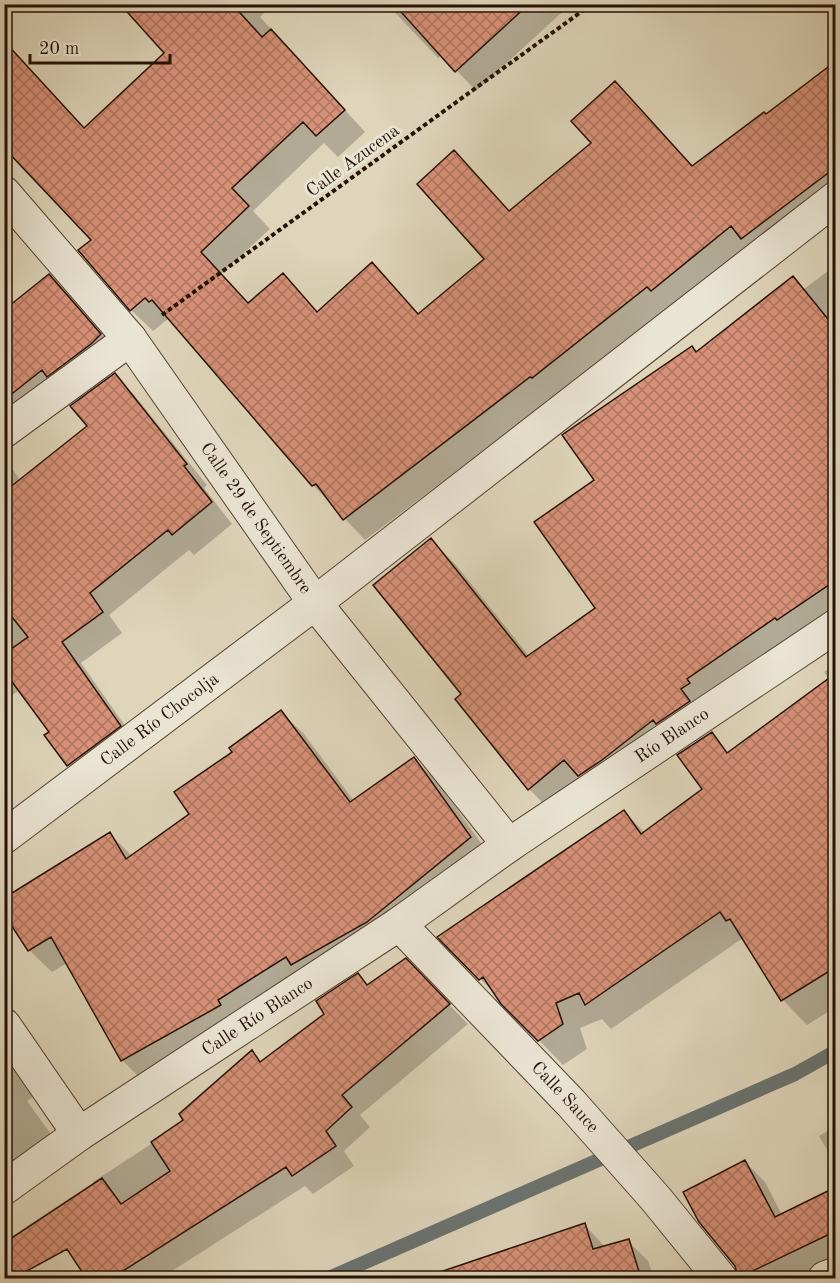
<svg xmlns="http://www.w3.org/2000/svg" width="840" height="1283" viewBox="0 0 840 1283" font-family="'Old Standard TT',serif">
<defs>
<pattern id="building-cross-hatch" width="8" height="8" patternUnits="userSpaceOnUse" patternTransform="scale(1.5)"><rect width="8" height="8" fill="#d79178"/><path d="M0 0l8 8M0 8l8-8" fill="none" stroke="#ae7560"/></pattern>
</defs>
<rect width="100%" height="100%" fill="#dfd5bb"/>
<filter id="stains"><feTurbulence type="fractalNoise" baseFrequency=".00333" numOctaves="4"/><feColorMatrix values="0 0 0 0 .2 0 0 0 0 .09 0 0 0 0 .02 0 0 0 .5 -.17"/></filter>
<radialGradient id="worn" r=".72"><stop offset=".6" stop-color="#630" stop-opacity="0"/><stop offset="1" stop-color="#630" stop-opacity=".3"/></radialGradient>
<path fill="#0003" d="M4 4H18L4 18Z
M122 4H274L260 17 365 132 338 157 324 143 253 211 270 229 221 274 249 304 283 275 318 313 372 264 420 315 486 259 454 152 510 212 593 143 615 83 693 167 766 116 836 63V205L553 398 365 540 313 485 168 319 153 331 131 310 93 240 8 47 85 129 166 53Z
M387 4H571L476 91 442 55 438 58Z
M836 265V621L553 813 529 789 464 694 431 540 456 565 529 656 597 608 596 481 692 348 697 353 793 278 804 289Z
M49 276 70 296 121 356 4 436V297L12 305Z
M115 375 135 396 207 485 204 488 232 524 194 555 189 550 109 615 122 633 81 663 140 747 89 786 68 765 47 735 51 732 20 690 4 700V458L21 481 89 426Z
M836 664V1007L807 1025 783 1000 743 938 611 1029 602 1019 580 1028 587 1049 563 1065 440 937 623 811 645 833 704 789 717 742 729 753 829 679 824 672Z
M281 712 304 734 354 801 414 759 437 781 493 860 145 1083 122 1060 67 963 52 972 29 950 110 834 132 856 191 814 234 752Z
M358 975 369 986 425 980 468 1024 360 1115 370 1127 344 1151 354 1166 313 1194 305 1186 161 1278H88L47 1216 95 1184 93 1182 186 1121 252 1052 262 1062 326 1014Z
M4 1050 34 1096 27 1101 61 1148 4 1186Z
M836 1126V1165L819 1136Z
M745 1162 765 1182 782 1215 836 1188V1261L800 1278H740Z
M585 1225 605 1247 628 1241 648 1261 654 1278H469L464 1265Z"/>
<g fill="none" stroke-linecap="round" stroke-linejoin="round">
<path stroke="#6a7472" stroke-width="14" d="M329 1278 795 1074 836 1051"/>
</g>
<path fill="url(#building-cross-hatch)" stroke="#251105" stroke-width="1.5" d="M120 4H232L262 37 271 29 345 110 316 136 303 122 232 188 249 206 201 252 248 303 283 273 317 312 372 262 418 314 484 259 417 184 454 150 509 211 591 143 571 121 615 81 692 166 764 112 766 114 836 61V167L741 239 731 226 651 291 647 287 532 378 530 377 343 520 316 484 312 486 152 300 149 302 145 298 130 311 78 250 91 240 4 148V41L84 128 164 53Z
M394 4H529L455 72Z
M49 274 101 334 91 344 47 377 42 370 4 400V310Z
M793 276 836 329V580L777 620 775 618 687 679 690 683 681 689 690 701 656 724 653 720 602 760 578 776 564 760 528 790 455 699 461 694 373 585 431 538 526 657 595 608 534 522 594 480 562 435 692 346 696 352Z
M115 373 187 464 184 466 212 502 172 535 168 530 90 593 103 612 62 642 121 726 67 766 44 735 49 732 4 671V654L28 637 4 607V492L87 426 70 406Z
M836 673V967L781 1001 730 919 726 921 720 912 585 1005 579 993 556 1003 563 1024 538 1041 501 1004 483 977 479 980 437 937 624 810 641 834 702 789 677 755 712 732 727 753Z
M281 710 350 802 414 757 471 837 367 922 291 965 286 957 218 1000 221 1005 121 1061 51 937 28 951 4 914V898L110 832 126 859 189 814 174 792 232 752 229 748Z
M406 958 450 1004 342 1095 352 1107 326 1131 336 1146 292 1176 286 1167 112 1278H86L67 1249 14 1278H4V1243L102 1178 121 1204 170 1171 151 1142 183 1120 179 1114 252 1050 260 1062 324 1014 316 1001 358 973 367 985Z
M745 1160 775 1217 836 1187V1231L738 1278 735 1266 699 1222 683 1192Z
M585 1223 593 1249 629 1239 641 1278H441L440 1272Z"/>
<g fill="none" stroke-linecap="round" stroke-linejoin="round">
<g stroke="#544232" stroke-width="35">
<g id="minor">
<path id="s1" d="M4 193 130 339 315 603 509 845"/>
<path d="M4 431 130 339"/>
<path id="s2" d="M4 837 315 603 836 198"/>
<path id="s3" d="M399 924 571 1103 656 1199 720 1278"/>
<path d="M4 1025 79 1134"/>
<path id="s4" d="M4 1188 79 1134 399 924 509 845 836 626"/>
<path d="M825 1278 836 1274"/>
</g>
</g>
<path stroke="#251105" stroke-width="4" stroke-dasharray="4.5 3" stroke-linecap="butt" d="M162 315 592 4"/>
<use href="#minor" stroke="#eae4d3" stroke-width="33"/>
</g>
<g text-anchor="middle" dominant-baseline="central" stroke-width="6" stroke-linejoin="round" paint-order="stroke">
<g font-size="18" fill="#251105" stroke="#eae4d3">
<text transform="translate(353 161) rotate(-36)">Calle Azucena</text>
<text stroke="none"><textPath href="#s1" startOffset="412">Calle 29 de Septiembre</textPath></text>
<text stroke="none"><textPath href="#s2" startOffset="195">Calle Río Chocolja</textPath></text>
<text stroke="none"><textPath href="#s4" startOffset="807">Río Blanco</textPath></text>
<text stroke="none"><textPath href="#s4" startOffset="306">Calle Río Blanco</textPath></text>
<text stroke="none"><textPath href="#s3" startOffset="240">Calle Sauce</textPath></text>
</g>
</g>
<rect width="840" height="1283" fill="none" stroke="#dfd5bb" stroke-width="24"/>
<rect x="6" y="6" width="828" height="1271" fill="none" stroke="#251105" stroke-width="3"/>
<rect x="12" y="12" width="816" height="1259" fill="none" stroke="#251105" stroke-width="1.5"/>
<path d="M30 54v9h140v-9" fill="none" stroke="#251105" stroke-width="3"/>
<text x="39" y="54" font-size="18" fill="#251105" stroke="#eae4d3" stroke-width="4.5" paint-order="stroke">20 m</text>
<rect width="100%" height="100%" filter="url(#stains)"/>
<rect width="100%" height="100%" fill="url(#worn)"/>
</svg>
